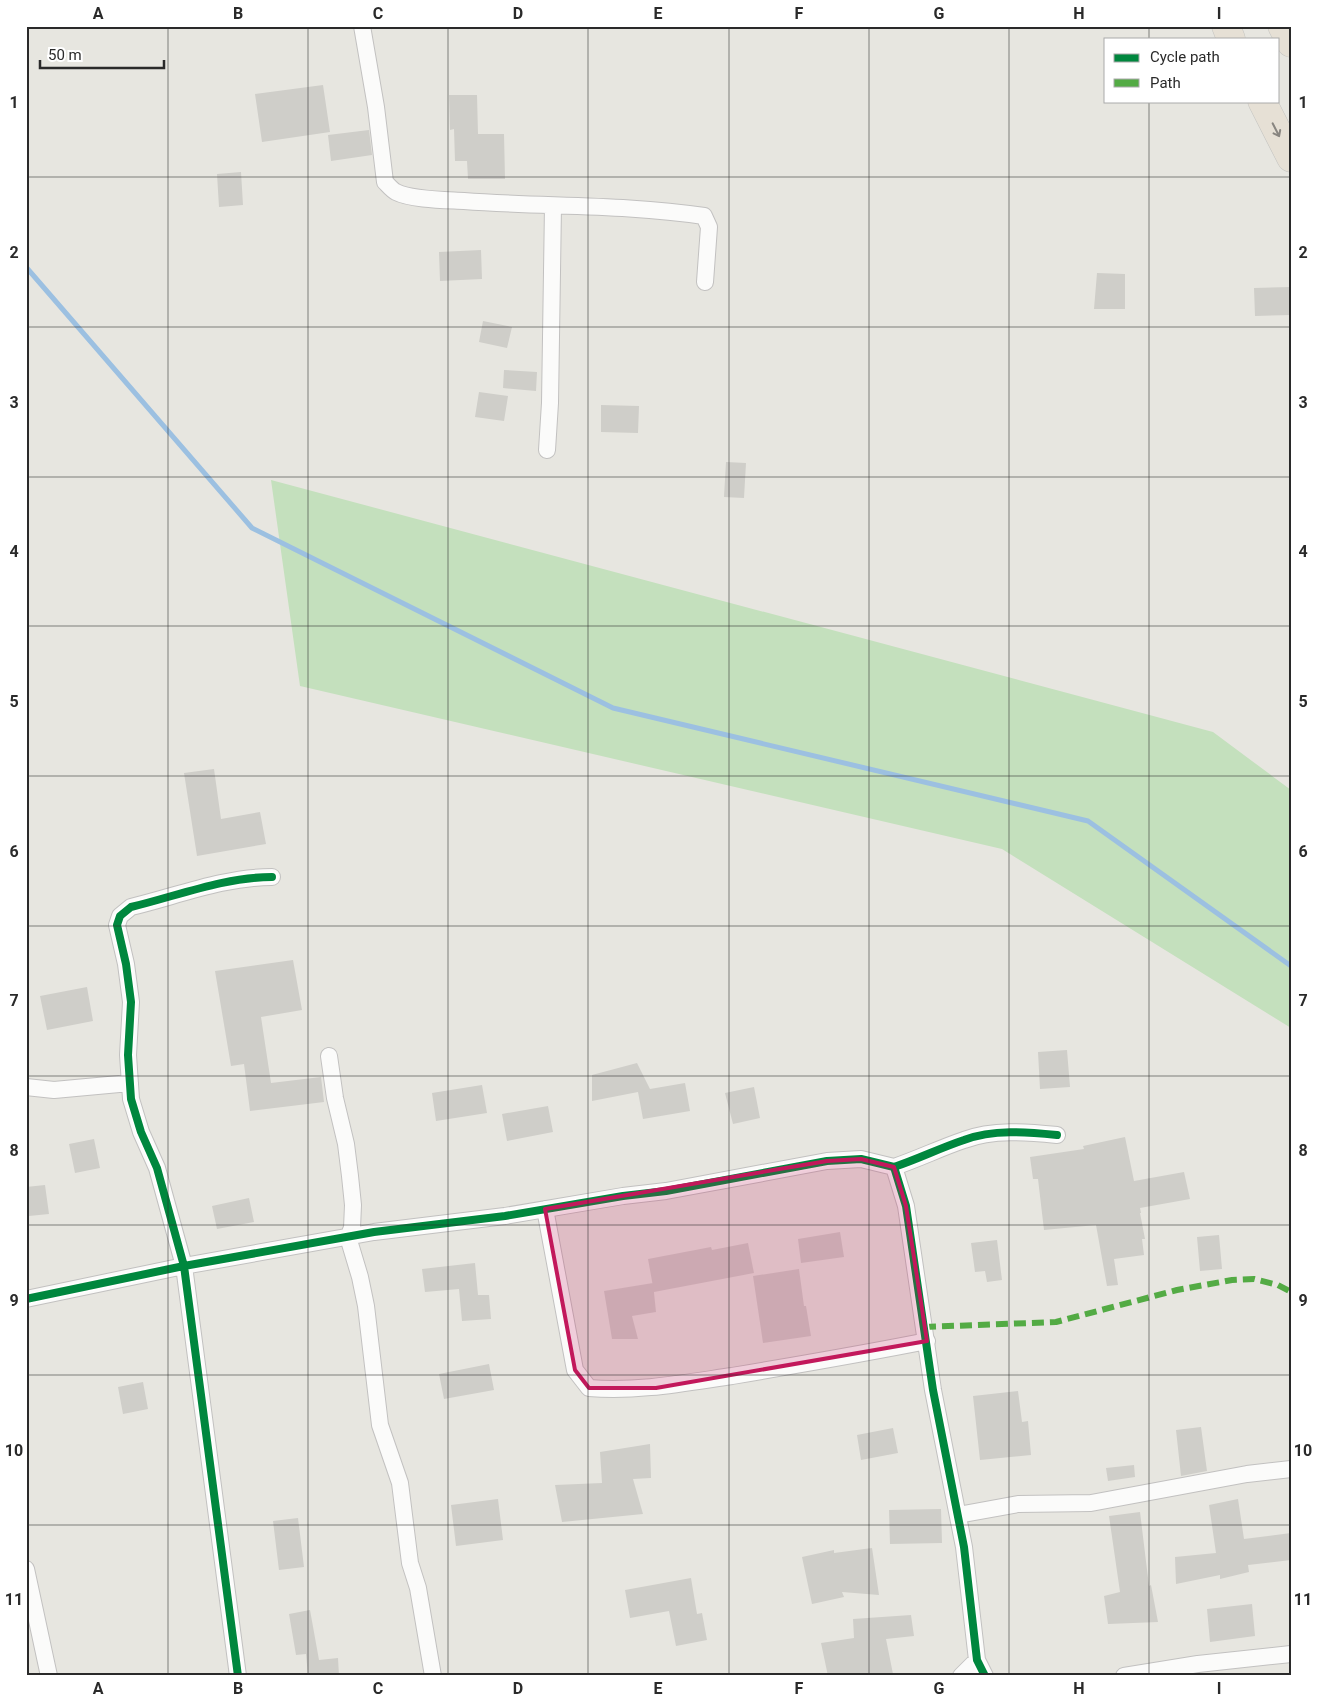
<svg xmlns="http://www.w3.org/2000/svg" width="1317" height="1702" viewBox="0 0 1317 1702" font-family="Roboto,sans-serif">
<rect width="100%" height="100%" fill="#e7e6e0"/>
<path fill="#c4e0bd" d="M271 480 1213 732 1291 790V1028L1002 849 300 686Z"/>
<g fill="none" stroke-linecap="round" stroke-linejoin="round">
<path stroke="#9cc0e1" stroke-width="5" d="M26 267 252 528 613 708 1088 821 1291 966"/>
</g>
<path fill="#cfcec9" d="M323 85 330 132 262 142 255 94Z
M449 95H477L478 134H504L505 179H468L467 161H455L454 129 450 130Z
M369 130 372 155 331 161 328 135Z
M241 172 243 205 219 207 217 174Z
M481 250 482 279 440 281 439 252Z
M1097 273 1125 274V309H1094Z
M1291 287V315L1255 316 1254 288Z
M483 321 512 327 507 348 479 342Z
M504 370 537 372 536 391 503 388Z
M479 392 508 396 504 421 475 417Z
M601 405 639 406 638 433 601 432Z
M726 462 746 463 744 498 724 497Z
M214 769 221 819 260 812 266 844 197 856 184 773Z
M293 960 302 1010 261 1017 271 1083 321 1077 324 1102 250 1111 244 1064 231 1066 215 971Z
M87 987 93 1021 47 1030 40 996Z
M1067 1050 1070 1087 1040 1089 1038 1052Z
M637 1063 650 1089 685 1083 690 1111 643 1119 638 1092 592 1101V1075Z
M482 1085 487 1113 436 1121 432 1093Z
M754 1087 760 1118 733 1124 725 1093Z
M548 1106 553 1132 507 1141 502 1114Z
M1125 1137 1134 1181 1184 1172 1190 1199 1140 1208 1141 1213H1140L1145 1239H1142L1144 1255 1114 1259 1118 1285 1107 1286 1096 1225 1044 1230 1038 1179H1033L1030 1157 1084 1149 1083 1146Z
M94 1139 100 1168 75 1173 69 1144Z
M45 1185 49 1214 29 1216 26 1187Z
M249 1198 254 1222 217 1229 212 1206Z
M840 1232 844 1257 801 1263 798 1239Z
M1219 1235 1222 1269 1200 1271 1197 1237Z
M997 1240 1002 1280 987 1282 985 1271 975 1272 971 1243Z
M748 1243 754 1273 654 1292 648 1259 711 1247 712 1250Z
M475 1263 478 1295H489L491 1319 462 1321 459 1289 425 1292 422 1269Z
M799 1269 804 1306H806L811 1336 763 1343 753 1276Z
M653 1283 656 1312 632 1316 638 1339H612L604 1291Z
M489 1364 494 1390 444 1399 439 1374Z
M143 1382 148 1409 123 1414 118 1387Z
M1018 1391 1022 1422 1028 1421 1031 1455 980 1460 973 1396Z
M1201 1427 1207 1471 1181 1476 1176 1430Z
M893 1428 898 1453 861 1460 857 1435Z
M650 1444 651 1478 633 1479 643 1514 562 1522 555 1485 602 1483 600 1452Z
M1134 1465 1135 1477 1108 1481 1106 1468Z
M498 1499 503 1540 456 1546 451 1505Z
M1238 1499 1244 1539 1291 1533V1560L1248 1565 1249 1572 1220 1579V1575L1176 1584 1175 1557 1216 1553 1209 1505Z
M941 1509 942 1543 890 1544 889 1510Z
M1140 1512 1149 1586 1151 1585 1158 1622 1108 1624 1104 1596 1120 1592 1109 1516Z
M298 1518 304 1567 279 1570 273 1521Z
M872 1548 879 1595 842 1592 844 1597 812 1604 802 1557 834 1550V1553Z
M691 1578 697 1614 702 1613 707 1640 676 1646 669 1611 630 1618 625 1590Z
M1252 1604 1255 1636 1210 1642 1207 1609Z
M310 1610 319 1660 338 1658 339 1676H308L306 1654 296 1655 289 1614Z
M911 1615 914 1636 886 1639 893 1674 828 1676 821 1643 854 1638 853 1619Z"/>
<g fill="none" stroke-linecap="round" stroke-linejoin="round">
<g stroke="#c2c1c0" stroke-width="18">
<path id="street" d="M362 26 376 107 385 182C388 185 392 190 396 192 412 200 446 200 464 201 544 207 625 204 704 216L709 227 705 282
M547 450 550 403 553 206
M329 1056 335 1098 346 1144 350 1176 353 1205 352 1228 348 1237 360 1277 366 1306 380 1425 400 1483 410 1563 418 1588 433 1676
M26 1087 54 1090 130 1083
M545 1209 575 1370 589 1388C637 1392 684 1383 732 1376 797 1365 862 1354 927 1341
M26 1299 184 1266 374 1232 505 1216 623 1196 666 1191 827 1161 861 1159 894 1167
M958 1515 1018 1504 1091 1503 1247 1474 1291 1469
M26 1569 49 1676
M238 1676 184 1266 157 1168 141 1132 131 1099 128 1055 131 1002 126 964 117 925 120 916 131 907C177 896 224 877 272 877
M961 1676 977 1660
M985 1676 977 1660 964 1547 933 1390 906 1206 894 1167C918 1159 940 1148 964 1140 993 1129 1027 1132 1057 1135
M1124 1676 1198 1664 1291 1654"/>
</g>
<g stroke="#c4c4c1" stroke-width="29">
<path id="highway" d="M1226 26 1231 39
M1282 26 1291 43
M1262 101 1291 158"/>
</g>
<use href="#street" stroke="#fbfbfa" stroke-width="16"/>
<use href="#highway" stroke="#e6e0d5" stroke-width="28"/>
<path stroke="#53ab44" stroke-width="6" stroke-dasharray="12 6" stroke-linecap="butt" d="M924 1327 1056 1322 1177 1290 1232 1280 1254 1279 1278 1285 1291 1292"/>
<g stroke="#fff" stroke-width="11">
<path id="cycleway" d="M26 1299 184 1266 374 1232 505 1216 623 1196 666 1191 827 1161 861 1159 894 1167
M238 1676 184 1266 157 1168 141 1132 131 1099 128 1055 131 1002 126 964 117 925 120 916 131 907C177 896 224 877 272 877
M985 1676 977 1660 964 1547 933 1390 906 1206 894 1167C918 1159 940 1148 964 1140 993 1129 1027 1132 1057 1135"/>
</g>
<use href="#cycleway" stroke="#00873e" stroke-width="8"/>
</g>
<defs><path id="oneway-shaft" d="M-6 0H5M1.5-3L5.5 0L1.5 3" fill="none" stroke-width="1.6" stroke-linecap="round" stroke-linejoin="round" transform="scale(1.25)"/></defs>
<use stroke="#888580" href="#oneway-shaft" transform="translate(1276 130) rotate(63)"/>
<path fill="#c2185b" fill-opacity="0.2" stroke="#c2185b" stroke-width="4" stroke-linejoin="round" d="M861 1159 894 1167 906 1206 927 1341 656 1388H589L575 1370 545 1209 827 1161Z"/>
<path fill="none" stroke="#2a2a2a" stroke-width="1" stroke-opacity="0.55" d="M168 26V1676M308 26V1676M448 26V1676M588 26V1676M729 26V1676M869 26V1676M1009 26V1676M1149 26V39M1149 101V1676M26 177H1291M26 327H1291M26 477H1291M26 626H1291M26 776H1291M26 926H1291M26 1076H1291M26 1225H1291M26 1375H1291M26 1525H1291"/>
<rect width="1317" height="1702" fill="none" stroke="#ffffff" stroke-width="55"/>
<rect x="1104" y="38" width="175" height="65" fill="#ffffff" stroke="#aaaaaa"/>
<rect x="1114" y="54" width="25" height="8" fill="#00873e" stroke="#aaaaaa"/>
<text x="1150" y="62" font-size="15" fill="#2a2a2a">Cycle path</text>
<rect x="1114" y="79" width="25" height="8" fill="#53ab44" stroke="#aaaaaa"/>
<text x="1150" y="88" font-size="15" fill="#2a2a2a">Path</text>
<path d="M40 60v8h124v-8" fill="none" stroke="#2a2a2a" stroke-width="2.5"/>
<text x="48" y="60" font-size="15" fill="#2a2a2a" stroke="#ffffff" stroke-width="4" paint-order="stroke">50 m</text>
<rect x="28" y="28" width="1262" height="1646" fill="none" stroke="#2a2a2a" stroke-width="2"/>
<g font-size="16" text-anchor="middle" font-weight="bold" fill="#2a2a2a">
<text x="98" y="19">A</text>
<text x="238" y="19">B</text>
<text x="378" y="19">C</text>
<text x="518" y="19">D</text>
<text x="658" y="19">E</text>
<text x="799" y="19">F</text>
<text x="939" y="19">G</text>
<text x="1079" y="19">H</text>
<text x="1219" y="19">I</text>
<text x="14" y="108">1</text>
<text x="1303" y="108">1</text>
<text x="14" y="258">2</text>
<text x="1303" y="258">2</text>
<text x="14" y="408">3</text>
<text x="1303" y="408">3</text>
<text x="14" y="557">4</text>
<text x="1303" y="557">4</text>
<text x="14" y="707">5</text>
<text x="1303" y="707">5</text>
<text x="14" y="857">6</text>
<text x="1303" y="857">6</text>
<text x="14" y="1006">7</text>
<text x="1303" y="1006">7</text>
<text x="14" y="1156">8</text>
<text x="1303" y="1156">8</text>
<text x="14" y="1306">9</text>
<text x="1303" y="1306">9</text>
<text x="14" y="1456">10</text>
<text x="1303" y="1456">10</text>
<text x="14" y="1605">11</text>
<text x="1303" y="1605">11</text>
<text x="98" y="1694">A</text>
<text x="238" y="1694">B</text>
<text x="378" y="1694">C</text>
<text x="518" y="1694">D</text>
<text x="658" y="1694">E</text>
<text x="799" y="1694">F</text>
<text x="939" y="1694">G</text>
<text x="1079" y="1694">H</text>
<text x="1219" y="1694">I</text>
</g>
</svg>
